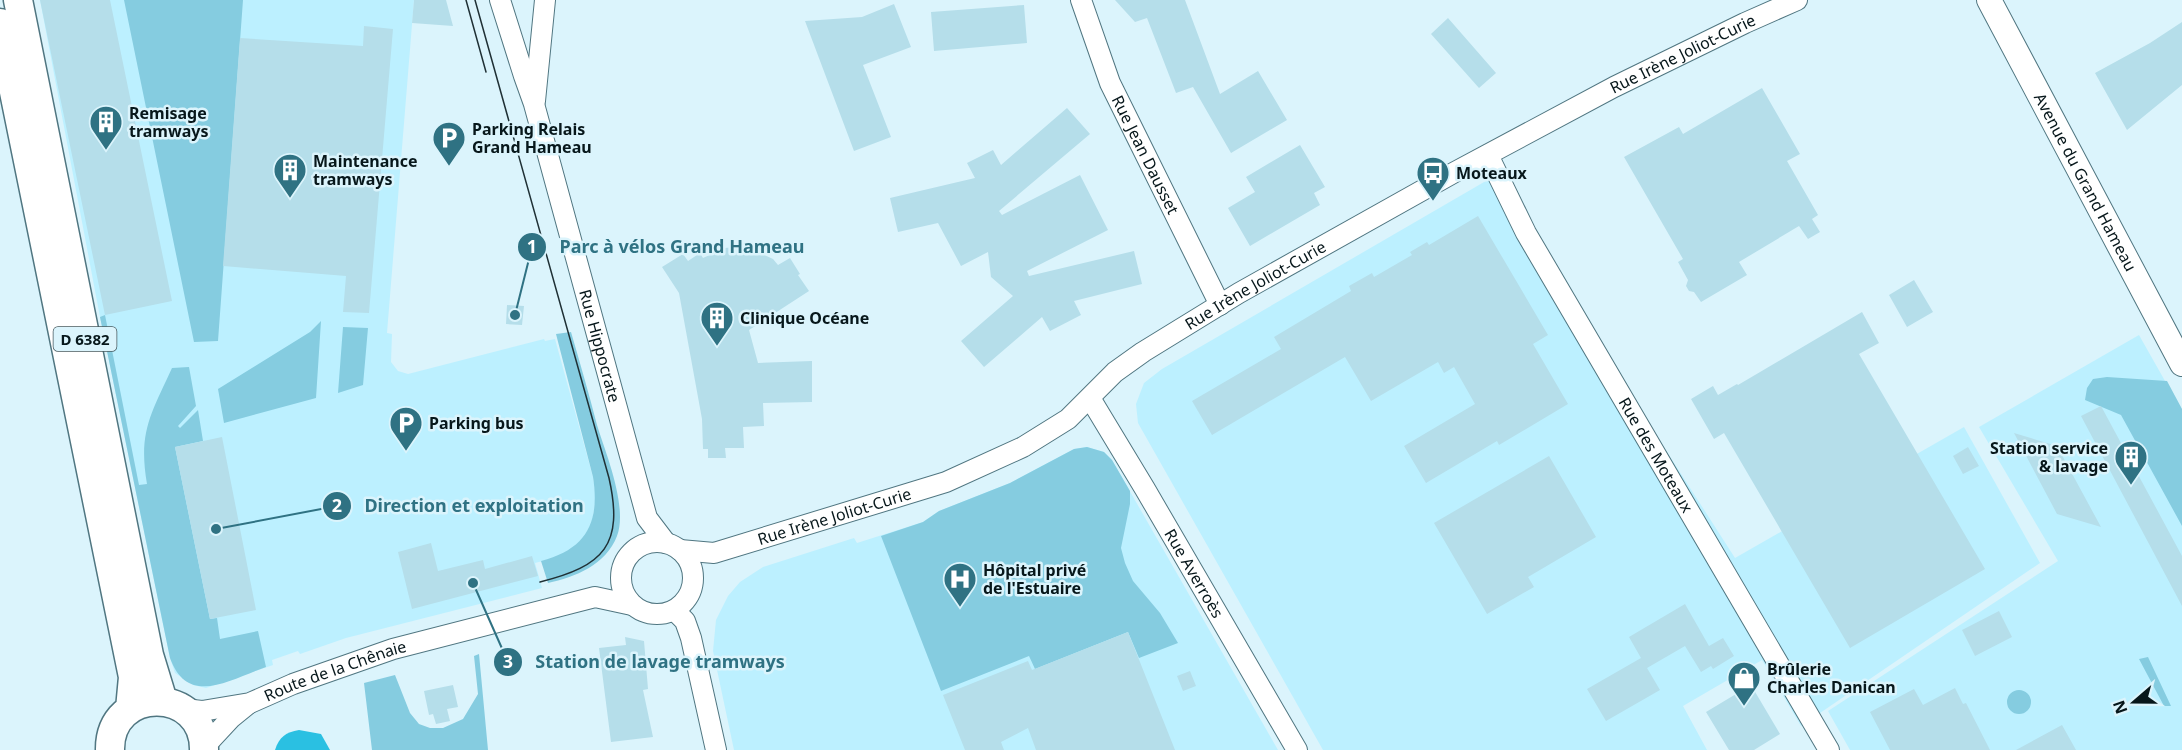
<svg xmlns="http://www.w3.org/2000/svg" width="2182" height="750" viewBox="0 0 2182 750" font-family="'Noto Sans',sans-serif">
<rect width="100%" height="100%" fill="#dbf4fc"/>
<path fill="#bcf0ff" d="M40 0H414L387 333 392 334 391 362 398 371 408 374 544 339 545 341 555 339 593 477 596 497 592 523 585 536 573 548 558 557 535 563 542 588 346 638 300 654 298 651 272 660 273 665 206 688 193 685 175 673 170 658 100 317Z
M1491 178 1735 558 1964 427 2040 563 1801 726 1762 660 1683 706 1707 750H1323L1138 423 1136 404 1144 383 1162 369Z
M2139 335 2182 411V750H1850L1828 711 2058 561 1979 427Z
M1087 447 1104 452 1112 460 1278 750H734L713 651 716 620 728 596 740 582 763 567 854 538 857 543 923 522 939 511 1010 483 1074 449Z"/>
<path fill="#85cce0" d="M124 0H243L218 341 194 342Z
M105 315 139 485 147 484C138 432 151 414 172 368L189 367 196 406 178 426 180 428 198 410 203 441 175 447 210 619 217 618 220 639 258 631 266 667C231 679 188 708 170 658L100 317Z
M321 321 316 398 224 423 218 389 310 332Z
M343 327 368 328 363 385 338 393Z
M571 332C580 363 589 394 597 425 606 454 628 507 617 536 606 565 575 577 548 583L541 561C587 549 600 522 593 477L556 334Z
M2107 377 2167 381 2182 409V526L2121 415 2085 400 2087 388 2093 379Z
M1087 447 1104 452 1112 460 1130 491V504L1121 548 1125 563 1133 581 1160 613 1178 643 1139 658 1128 632 1035 669 1029 656 941 691 881 536 923 522 939 511 1010 483 1074 449Z
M479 654 488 750H372L364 683 395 675 410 713 419 724 430 728H443L463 719 478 694 474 656Z
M2148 657 2171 706H2164L2139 659Z
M2007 702a12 12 0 1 1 24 0a12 12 0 1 1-24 0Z"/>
<path fill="#2ac0e2" d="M299 730 321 734 330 750H275C279 737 286 732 299 730Z"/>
<path fill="#b5deea" d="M40 0H110L172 301 105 315Z
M414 0H446L453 26 412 23Z
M1115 0H1185L1220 94 1258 71 1287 120 1231 153 1193 87 1176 93 1147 18 1135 22Z
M894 4 911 47 863 65 891 137 854 151 805 21 862 17Z
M1024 5 1027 43 934 51 931 12Z
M1448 18 1496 73 1479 88 1431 34Z
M2182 22V85L2127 130 2095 73 2150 43Z
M364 26 393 29 369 313 343 312 346 276 223 266 240 38 363 46Z
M1762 88 1800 154 1787 161 1818 215 1812 219 1820 232 1808 239 1799 226 1739 262 1747 275 1701 302 1694 292 1689 291 1686 286 1688 280 1678 262 1683 259 1624 157 1679 127 1683 134Z
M1067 108 1090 134 999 211 1002 215 1080 175 1108 230 1027 271 1029 276 1134 251 1142 284 1074 301 1081 315 1050 331 1042 317 984 367 961 341 1013 296 991 277 988 252 961 266 938 223 898 232 890 198 975 178 967 163 993 150 1001 165Z
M1300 145 1325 187 1314 193 1320 205 1250 246 1228 208 1255 192 1246 177Z
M1478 216 1548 335 1533 344 1568 404 1499 445 1497 441 1426 483 1404 446 1475 404 1454 367 1444 373 1438 362 1371 401 1345 357 1212 435 1192 401 1281 349 1274 337 1351 291 1349 286 1372 273 1374 277 1412 255 1410 252 1427 242 1429 245Z
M735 247 758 252 773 259 778 265 790 258 800 274 798 275 809 291 749 330 758 363 812 361V402L763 403 764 426 743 427 744 448H725L726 458H708V449H703L702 419 679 293 662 267 683 254 688 261 700 253 703 258 725 248Z
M1914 280 1933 312 1907 327 1889 295Z
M507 305 524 306 522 325 506 324Z
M1862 312 1879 343 1859 354 1985 569 1850 648 1724 433 1714 439 1691 399 1713 386 1718 395 1737 384 1738 385Z
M2101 406 2182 556V606L2081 416Z
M2014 433 2057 446 2101 527 2057 514Z
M222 437 256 610 210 619 175 447Z
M1968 447 1979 466 1963 474 1953 456Z
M1549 456 1596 537 1528 577 1534 587 1487 614 1434 523Z
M431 543 438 571 483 560 485 569 532 556 538 576 412 609 398 552Z
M1685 604 1709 646 1723 638 1734 656 1713 669 1711 666 1701 672 1685 646 1647 668 1660 690 1606 721 1587 689 1641 658 1629 637Z
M1999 611 2012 637 1975 656 1962 630Z
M1128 632 1175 750H1036L1028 728 1001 742 1004 750H965L943 695 1028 661 1032 670Z
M625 637 644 641 648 689 643 690 653 737 611 742 599 648 626 645Z
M1190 671 1196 686 1183 691 1177 676Z
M453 685 458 707 447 709 450 721 436 724 433 714 429 715 424 691Z
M1751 685 1780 734 1754 750H1729L1706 712Z
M1955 688 1963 704 1966 703 1990 750H1890L1870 712 1914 689 1923 705Z
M2062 725 2076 750H2016Z"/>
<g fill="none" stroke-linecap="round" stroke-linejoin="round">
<g stroke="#507681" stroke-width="22">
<g id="minor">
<path id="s1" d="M500 0 524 76 534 104 647 518 666 543"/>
<path id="s2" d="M1081 0 1110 83 1220 305"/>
<path d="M535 101 545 0"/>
<path id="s3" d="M1488 155 1526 233 1829 750"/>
<path id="s4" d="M1090 398 1145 489 1297 750"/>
<circle cx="657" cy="578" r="36"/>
<path id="s5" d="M680 550 714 553 946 482 1023 447 1068 419 1115 372 1143 352 1239 293 1455 172 1614 87 1745 23 1797 0"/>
<path d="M675 611 685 621 691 638 716 750"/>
<path id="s6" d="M184 709 202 711 250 703 293 684 393 649 595 597 632 605"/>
<path d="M204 747 231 718 247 705"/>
</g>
</g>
<g stroke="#507681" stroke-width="26">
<g id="major">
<path id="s7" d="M1989 0 2182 364"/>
</g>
</g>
<g stroke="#507681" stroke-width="31">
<path id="highway" d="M18 0 149 655 163 701
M0 23 133 677 130 709
M110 750C109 685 205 686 204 750"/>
</g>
<use href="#minor" stroke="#fff" stroke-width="20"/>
<use href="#major" stroke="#fff" stroke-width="24"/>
<use href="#highway" stroke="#fff" stroke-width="28"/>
<path stroke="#1f3035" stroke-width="1.5" d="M466 0 486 72
M475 0 609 478C624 545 604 566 540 582"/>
</g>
<defs>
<g id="building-pin" transform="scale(1.725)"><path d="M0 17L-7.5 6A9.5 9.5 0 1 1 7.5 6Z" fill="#2f7283" stroke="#dbf4fc"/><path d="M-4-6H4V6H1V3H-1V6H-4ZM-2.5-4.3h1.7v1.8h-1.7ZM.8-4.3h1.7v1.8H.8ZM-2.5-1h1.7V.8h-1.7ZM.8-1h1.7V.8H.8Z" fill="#fff"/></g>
<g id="parking-pin" transform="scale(1.725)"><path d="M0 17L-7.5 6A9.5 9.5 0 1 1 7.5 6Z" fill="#2f7283" stroke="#dbf4fc"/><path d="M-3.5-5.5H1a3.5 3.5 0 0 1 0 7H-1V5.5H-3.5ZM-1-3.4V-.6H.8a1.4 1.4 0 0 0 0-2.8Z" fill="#fff"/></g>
<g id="bus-pin" transform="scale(1.725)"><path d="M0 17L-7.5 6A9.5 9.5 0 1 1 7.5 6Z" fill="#2f7283" stroke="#dbf4fc"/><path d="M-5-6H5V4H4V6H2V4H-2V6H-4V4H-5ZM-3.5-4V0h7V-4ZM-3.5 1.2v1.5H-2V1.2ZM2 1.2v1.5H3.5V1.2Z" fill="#fff"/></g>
<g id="hospital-pin" transform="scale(1.725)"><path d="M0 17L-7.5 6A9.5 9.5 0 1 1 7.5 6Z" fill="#2f7283" stroke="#dbf4fc"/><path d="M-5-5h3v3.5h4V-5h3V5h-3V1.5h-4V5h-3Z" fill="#fff"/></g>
<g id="shop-pin" transform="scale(1.725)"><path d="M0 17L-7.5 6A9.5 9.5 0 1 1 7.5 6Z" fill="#2f7283" stroke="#dbf4fc"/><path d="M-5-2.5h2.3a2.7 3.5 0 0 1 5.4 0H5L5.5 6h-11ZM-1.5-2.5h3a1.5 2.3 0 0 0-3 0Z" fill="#fff"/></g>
</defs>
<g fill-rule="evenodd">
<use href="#building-pin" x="106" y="122"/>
<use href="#parking-pin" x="449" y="138"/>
<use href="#building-pin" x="290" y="170"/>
<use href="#bus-pin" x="1433" y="173"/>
<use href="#building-pin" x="717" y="318"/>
<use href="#parking-pin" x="406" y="423"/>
<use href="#building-pin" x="2131" y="457"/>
<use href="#hospital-pin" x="960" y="579"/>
<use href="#shop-pin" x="1744" y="678"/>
</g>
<g text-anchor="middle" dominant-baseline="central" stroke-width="5" stroke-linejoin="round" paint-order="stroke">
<rect fill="#dbf4fc" stroke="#47595e" stroke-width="1.5" x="53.5" y="327" width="63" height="24" rx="4.5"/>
<g font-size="15" font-weight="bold" fill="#07171b">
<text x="85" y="339">D 6382</text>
</g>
<g font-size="16" fill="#07171b" stroke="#dbf4fc">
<text stroke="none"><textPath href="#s5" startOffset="1132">Rue Irène Joliot-Curie</textPath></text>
<text stroke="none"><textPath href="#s2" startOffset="168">Rue Jean Dausset</textPath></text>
<text stroke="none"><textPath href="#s7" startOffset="206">Avenue du Grand Hameau</textPath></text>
<text stroke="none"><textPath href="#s5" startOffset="646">Rue Irène Joliot-Curie</textPath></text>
<text stroke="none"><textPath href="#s1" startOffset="360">Rue Hippocrate</textPath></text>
<text stroke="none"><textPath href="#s3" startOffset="344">Rue des Moteaux</textPath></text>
<text stroke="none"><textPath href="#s5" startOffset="160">Rue Irène Joliot-Curie</textPath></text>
<text stroke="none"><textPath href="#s4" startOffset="204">Rue Averroès</textPath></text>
<text stroke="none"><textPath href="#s6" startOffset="158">Route de la Chênaie</textPath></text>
</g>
<g font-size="16" font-weight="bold" fill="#07171b" stroke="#dbf4fc" text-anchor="start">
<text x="129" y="113">Remisage<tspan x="129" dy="18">tramways</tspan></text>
<text x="472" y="129">Parking Relais<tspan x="472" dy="18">Grand Hameau</tspan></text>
<text x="313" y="161">Maintenance<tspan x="313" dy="18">tramways</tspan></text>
<text x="1456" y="173">Moteaux</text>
<text x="740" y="318">Clinique Océane</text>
<text x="429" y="423">Parking bus</text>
<text x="2108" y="448" text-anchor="end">Station service<tspan x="2108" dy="18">&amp; lavage</tspan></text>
<text x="983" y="570">Hôpital privé<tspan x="983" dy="18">de l'Estuaire</tspan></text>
<text x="1767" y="669">Brûlerie<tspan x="1767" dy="18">Charles Danican</tspan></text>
</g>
</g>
<path fill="none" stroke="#2f7283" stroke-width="2" d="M515 315L532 247M216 529L337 506M473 583L508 662"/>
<g fill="#2f7283" stroke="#dbf4fc" stroke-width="2">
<circle cx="515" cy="315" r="6"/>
<circle cx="216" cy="529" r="6"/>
<circle cx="473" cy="583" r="6"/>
<circle cx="532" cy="247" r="15"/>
<circle cx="337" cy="506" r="15"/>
<circle cx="508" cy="662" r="15"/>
</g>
<g font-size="18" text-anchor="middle" font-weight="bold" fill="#fff">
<text x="532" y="253">1</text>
<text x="337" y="512">2</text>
<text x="508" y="668">3</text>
</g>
<g font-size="18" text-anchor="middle" font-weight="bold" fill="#2f7283" stroke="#dbf4fc" stroke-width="5" stroke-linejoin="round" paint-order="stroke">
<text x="682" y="253">Parc à vélos Grand Hameau</text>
<text x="474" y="512">Direction et exploitation</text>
<text x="660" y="668">Station de lavage tramways</text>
</g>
<g transform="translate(2134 702) rotate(250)" stroke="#dbf4fc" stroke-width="4.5" paint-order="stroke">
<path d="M0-4.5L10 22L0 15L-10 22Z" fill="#07171b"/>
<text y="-9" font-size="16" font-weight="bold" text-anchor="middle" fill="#07171b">N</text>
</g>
</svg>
